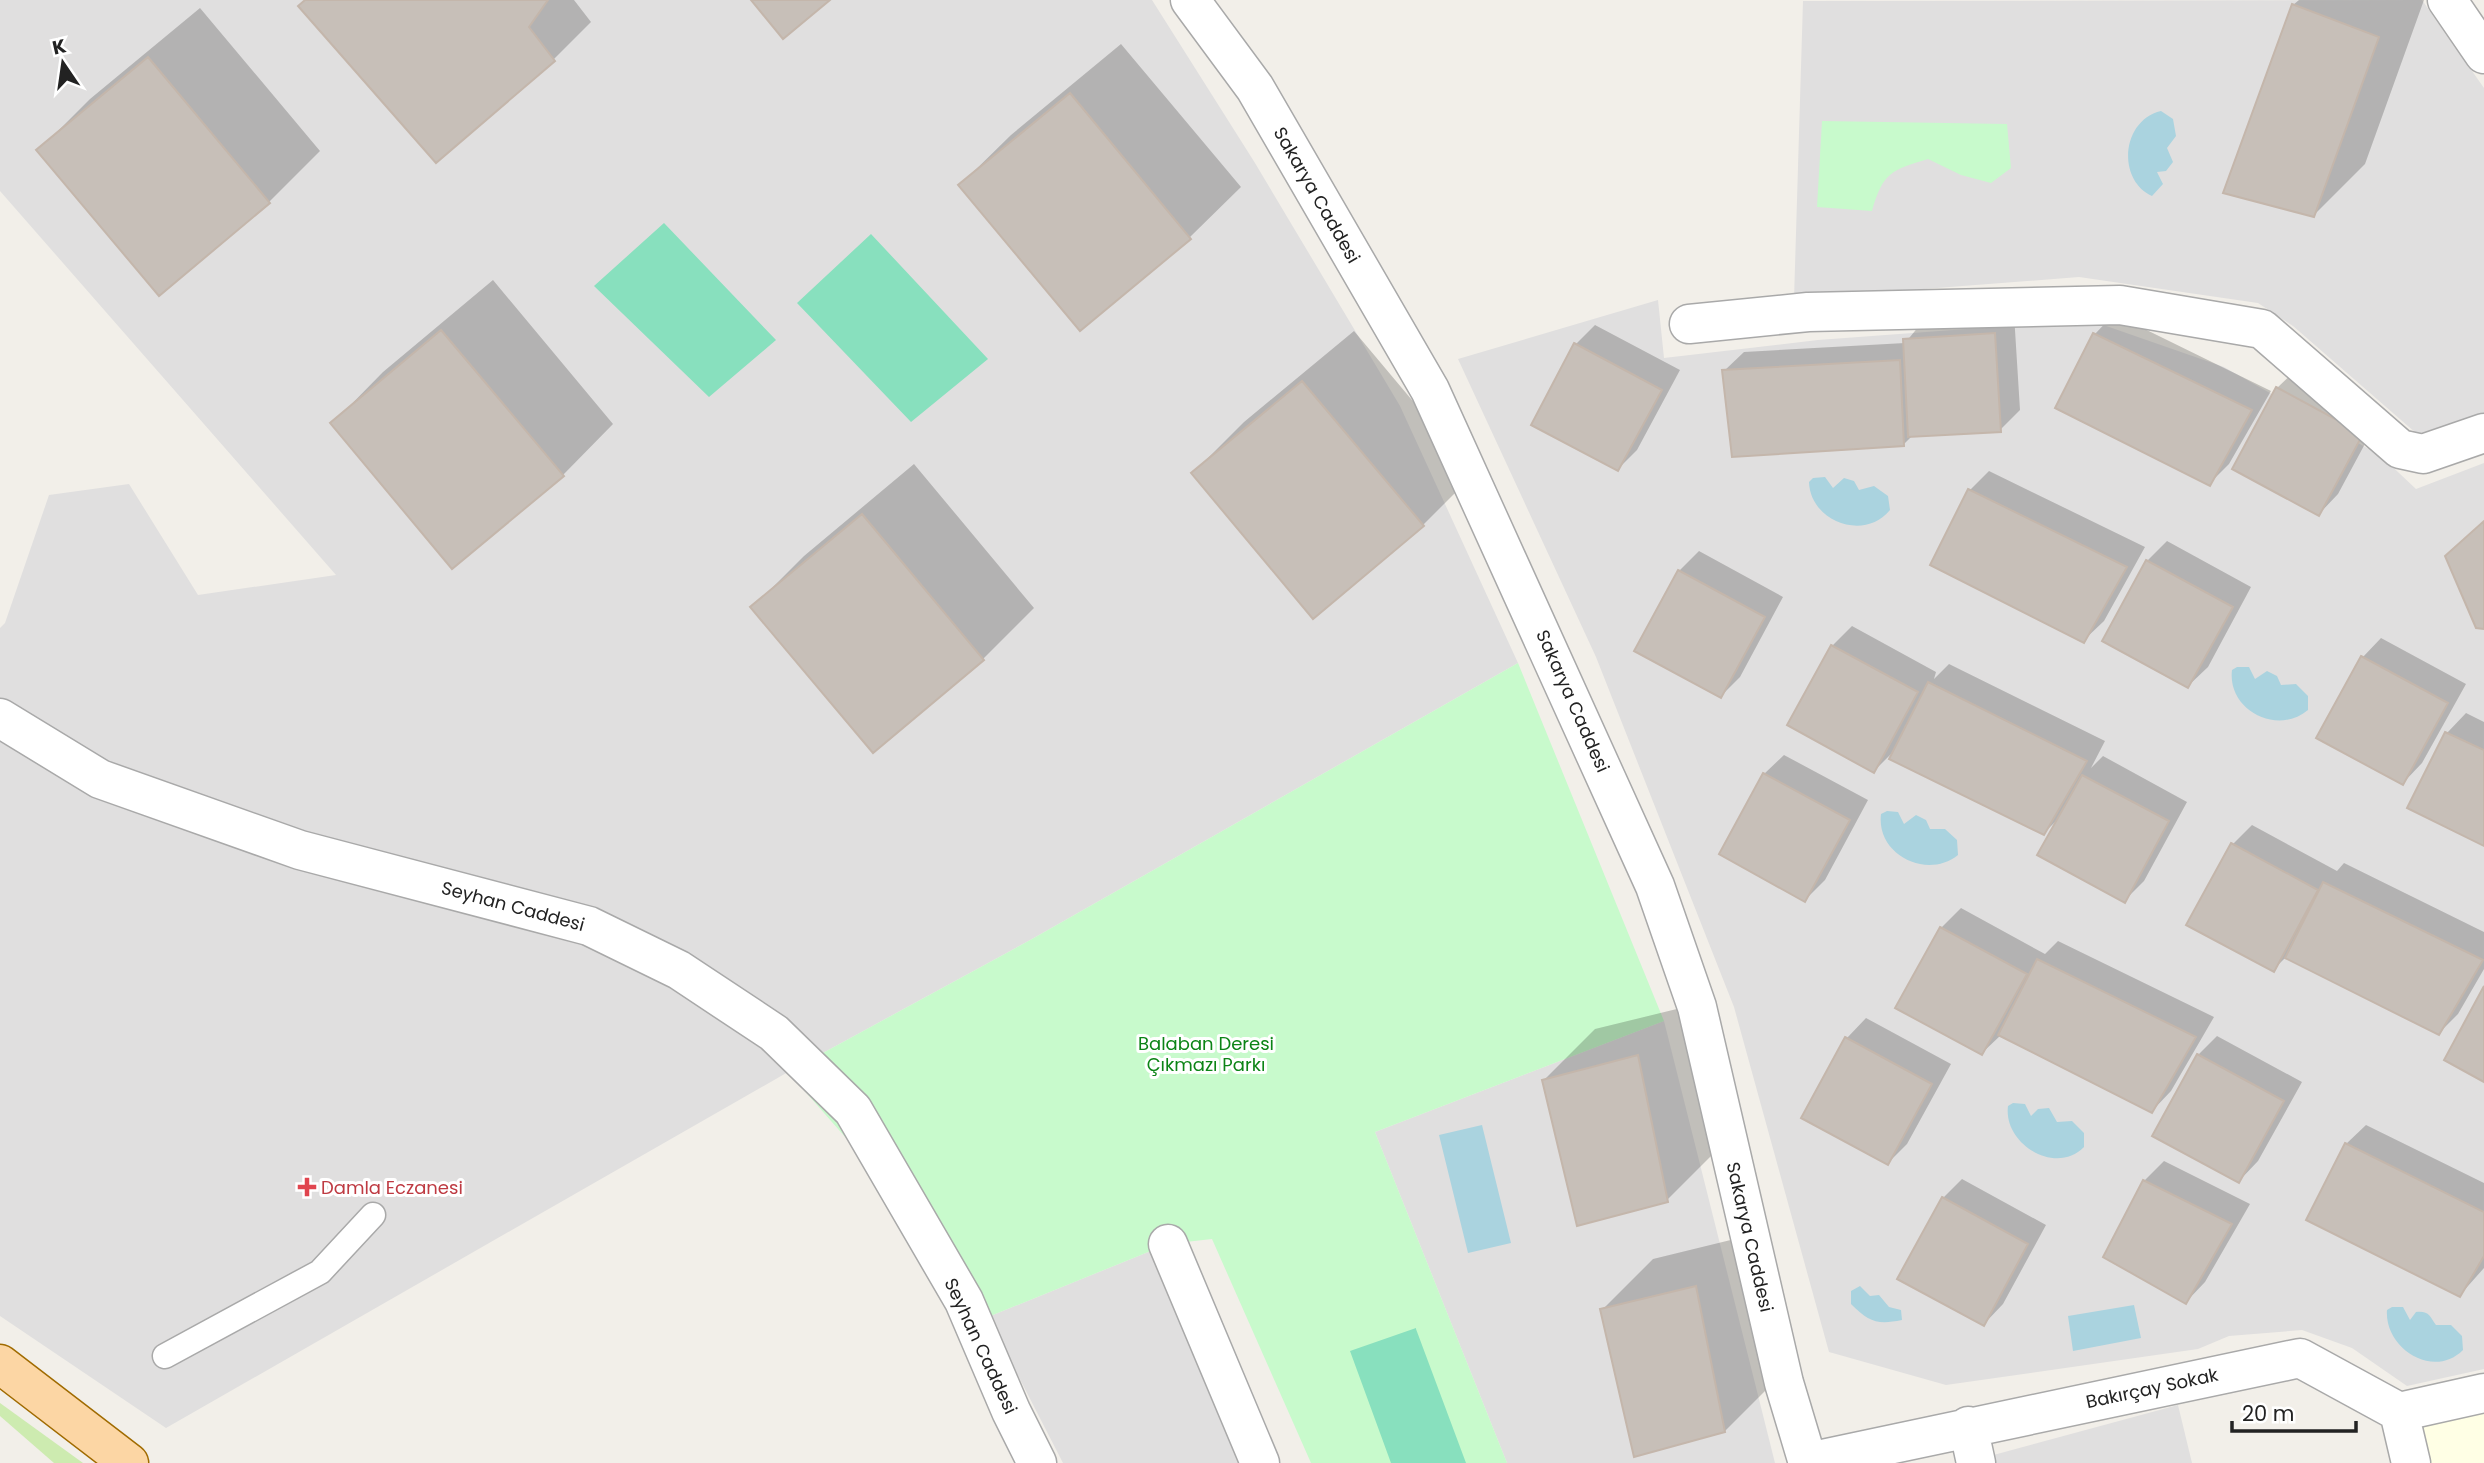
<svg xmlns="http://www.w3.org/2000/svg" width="2484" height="1463" viewBox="0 0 2484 1463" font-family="Poppins,sans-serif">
<rect width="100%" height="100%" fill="#f2efe9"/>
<path fill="#e0dfdf" d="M0 0H1152L1255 163 1400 406 1518 663 1032 939 788 1072 166 1428 0 1316V628L5 623 49 495 129 484 198 595 336 575 0 191Z
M2422 0 2484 88V419L2424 440 2293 326 2258 303 2079 277 1794 299 1803 1Z
M1658 300 1664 358 1818 340 2089 320 2224 367 2381 456 2416 489 2484 463V1369L2407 1386 2352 1348 2302 1330 2229 1336 2198 1349 1946 1385 1829 1352 1734 1007 1596 657 1458 359Z
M1664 1021 1775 1463H1507L1375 1132Z
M1168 1244 1260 1463H1063L988 1317Z
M2178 1405 2192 1463H1964Z"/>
<path fill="#ffffe5" d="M2484 1413V1463H2431L2422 1427Z"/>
<path fill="#cdebb0" d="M0 1403 83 1463H54L0 1416Z"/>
<path fill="#c8facc" d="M1822 121 2007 124 2011 168 1991 183 1961 175 1928 159C1892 170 1883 172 1872 211L1817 207Z
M1518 663 1664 1021 1375 1132 1507 1463H1311L1212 1239 1168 1244 988 1317 846 1138 788 1072 1032 939Z"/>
<path fill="#88e0be" d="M664 223 776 340 709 397 594 286Z
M871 234 988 359 911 422 797 303Z
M1416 1328V1329L1466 1463H1391L1350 1351Z"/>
<path fill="#aad3df" d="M2161 111 2173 119 2176 136 2167 148 2173 162 2166 171 2157 172 2163 184 2152 196C2116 179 2122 120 2161 111Z
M1825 477 1833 488 1844 478 1854 481 1859 490 1874 486 1888 496 1890 510C1864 542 1810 521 1809 482L1813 478Z
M2237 667H2249L2255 679 2267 671 2277 676 2281 685 2296 684 2308 696V710C2277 736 2227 710 2232 670Z
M1887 811 1898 812 1904 824 1916 815 1926 820 1930 829H1945L1957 840 1958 855C1927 880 1876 855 1881 814Z
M2013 1103 2025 1104 2031 1116 2038 1109 2049 1108 2057 1122 2072 1121 2084 1133V1147C2056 1176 2003 1144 2008 1106Z
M1482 1125 1511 1243 1468 1253 1439 1135Z
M1860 1286 1870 1296 1879 1295 1889 1307 1901 1310 1902 1320C1877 1325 1869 1322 1851 1304V1291Z
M2134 1305 2141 1338 2073 1351 2068 1316Z
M2392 1307H2403L2410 1320 2416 1312C2430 1311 2429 1316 2436 1325H2451L2462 1336 2463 1350C2433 1380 2384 1348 2387 1310Z"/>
<path fill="#0003" d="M307 0H574L591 22 553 60Z
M2299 0H2424L2365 164 2314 215 2293 5Z
M200 8 320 151 269 202 39 150 90 99Z
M1121 44 1241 187 1190 237 1080 329 960 185 1011 135Z
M493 280 613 424 563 475 333 423 383 372Z
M2014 314 2020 410 2000 430 1913 435 1904 444 1724 371 1744 352 1905 343 1924 320Z
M2114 314 2271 391 2229 464 2209 484 2058 408 2095 334Z
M1595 325 1680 370 1637 450 1618 469 1576 344Z
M1354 331 1474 474 1423 525 1313 616 1193 473 1244 422Z
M2297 369 2381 414 2338 494 2319 514 2277 388Z
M914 464 1034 608 983 659 753 607 804 556Z
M1989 471 2145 547 2104 621 2084 640 1970 490Z
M2167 541 2251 587 2208 667 2188 686 2147 561Z
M1699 551 1783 597 1740 677 1721 696 1679 571Z
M1852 626 1936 672 1934 679 1949 664 2105 741 2091 768 2103 756 2187 802 2144 881 2124 901 2058 819 2044 833 1896 749 1874 771 1789 725 1832 646Z
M2381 638 2466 684 2422 763 2403 783 2362 658Z
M2466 713 2484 722V844L2409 807 2447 733Z
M1784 755 1868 800 1825 880 1805 900 1764 774Z
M2252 825 2337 871 2344 863 2484 932V969L2458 1014 2439 1033 2286 957 2273 970 2233 844Z
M1961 908 2045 954 2058 941 2214 1017 2171 1091 2152 1111 2001 1035 1982 1053 1898 1007 1941 928Z
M1689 1006 1718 1149 1667 1200 1544 1080 1595 1029Z
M1866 1018 1951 1064 1907 1144 1888 1163 1803 1117 1847 1038Z
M2217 1036 2302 1082 2258 1161 2239 1181 2198 1055Z
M2366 1125 2484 1183V1268L2460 1295 2346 1144Z
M2164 1161 2250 1204 2205 1282 2186 1302 2144 1181Z
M1962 1179 2046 1225 2003 1304 1984 1324 1943 1198Z
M1747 1236 1776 1380 1725 1431 1602 1310 1653 1259Z"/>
<path fill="#c7bfb8" stroke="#c4b6ab" stroke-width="2" d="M305 0H548L529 27 555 61 436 163 298 6Z
M751 0H830L783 39Z
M2292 4 2379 37 2314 217 2223 193Z
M148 57 270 203 159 296 36 150Z
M1070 93 1191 239 1080 331 958 185Z
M441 330 564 476 452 569 330 423Z
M1995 333 2001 432 1908 437 1903 339Z
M2093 333 2252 410 2210 486 2055 408Z
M1574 343 1662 390 1618 471 1531 425Z
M1900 360 1904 446 1732 457 1722 370Z
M1302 381 1424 526 1313 619 1191 473Z
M2276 387 2363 434 2319 516 2232 469Z
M1968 489 2127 567 2084 643 1930 565Z
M862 514 984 660 873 753 750 607Z
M2484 521V629L2476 628 2445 556Z
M2146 560 2233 607 2188 688 2102 641Z
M1678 570 1765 617 1721 698 1634 651Z
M1831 645 1918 692 1874 773 1787 725Z
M2361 656 2448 703 2403 785 2316 738Z
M1928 682 2087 761 2044 835 1889 759Z
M2445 732 2484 750V846L2407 808Z
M1763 773 1850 820 1805 902 1719 854Z
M2082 775 2169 821 2125 903 2037 855Z
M2231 843 2318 890 2274 972 2186 925Z
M2323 882 2483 960 2439 1035 2285 958Z
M1940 927 2027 974 1982 1055 1895 1008Z
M2037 959 2196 1037 2152 1113 1998 1035Z
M2484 986V1082L2444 1060Z
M1845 1037 1932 1084 1888 1165 1801 1118Z
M2197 1054 2284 1101 2239 1183 2152 1136Z
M1638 1055 1668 1202 1577 1226 1542 1080Z
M2345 1143 2484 1212V1256L2460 1297 2306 1220Z
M2143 1180 2232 1224 2186 1304 2103 1257Z
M1942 1197 2028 1244 1984 1326 1897 1279Z
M1696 1286 1725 1432 1634 1457 1600 1309Z"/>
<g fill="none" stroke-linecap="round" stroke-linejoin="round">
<g stroke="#a9a9a9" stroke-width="27">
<path id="service" d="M165 1356 320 1272 373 1215"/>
</g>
<g stroke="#a9a9a9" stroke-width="41">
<path id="minor" d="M2447 0 2484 54
M1689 324 1808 312 2120 305 2262 329 2400 449 2423 454 2484 433
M0 718 100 779 300 850 589 926 679 970 774 1033 853 1110 964 1301 1011 1411 1037 1463
M1168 1244 1260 1463
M2399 1412 2411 1463
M1968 1426 1976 1463
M1808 1462 2300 1358 2399 1412 2484 1393"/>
</g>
<g stroke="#a9a9a9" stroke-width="41">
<path id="tertiary" d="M1190 0 1255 88 1430 390 1655 886 1697 1007 1784 1383 1808 1463"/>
</g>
<g stroke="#a06b00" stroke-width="41">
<path id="primary" d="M0 1364 129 1463"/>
</g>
<use href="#service" stroke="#fff" stroke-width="24"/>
<use href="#minor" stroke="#fff" stroke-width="38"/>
<use href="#tertiary" stroke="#fff" stroke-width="38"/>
<use href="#primary" stroke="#fcd6a4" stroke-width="38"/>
</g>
<path fill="#e0444e" stroke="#fff" stroke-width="2.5" d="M303.5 1176.5h7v7h7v7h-7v7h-7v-7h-7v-7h7z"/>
<g text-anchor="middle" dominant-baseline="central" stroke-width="6" stroke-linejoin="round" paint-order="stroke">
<g font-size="18" fill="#222" stroke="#fff">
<text transform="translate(1317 195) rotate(60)">Sakarya Caddesi</text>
<text transform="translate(1573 701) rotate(66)">Sakarya Caddesi</text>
<text transform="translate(513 906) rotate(15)">Seyhan Caddesi</text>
<text transform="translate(1750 1237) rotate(77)">Sakarya Caddesi</text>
<text transform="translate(981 1346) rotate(65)">Seyhan Caddesi</text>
<text transform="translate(2152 1388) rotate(-12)">Bakırçay Sokak</text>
</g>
<g font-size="18" fill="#0c8416" stroke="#fff">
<text x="1206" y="1043">Balaban Deresi<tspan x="1206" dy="21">Çıkmazı Parkı</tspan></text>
</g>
<g font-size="18" fill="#be3a42" stroke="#fff" text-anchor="start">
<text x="321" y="1187">Damla Eczanesi</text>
</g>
</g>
<g transform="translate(63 63) rotate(347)" stroke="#ffffff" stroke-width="5" paint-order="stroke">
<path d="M0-5L12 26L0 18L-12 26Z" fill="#222222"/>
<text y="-10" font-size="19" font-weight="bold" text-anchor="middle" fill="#222222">K</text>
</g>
<path d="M2232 1421v10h124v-10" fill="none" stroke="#222222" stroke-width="3.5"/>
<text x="2242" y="1421" font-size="21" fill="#222222" stroke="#ffffff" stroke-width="5" paint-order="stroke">20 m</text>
</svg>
